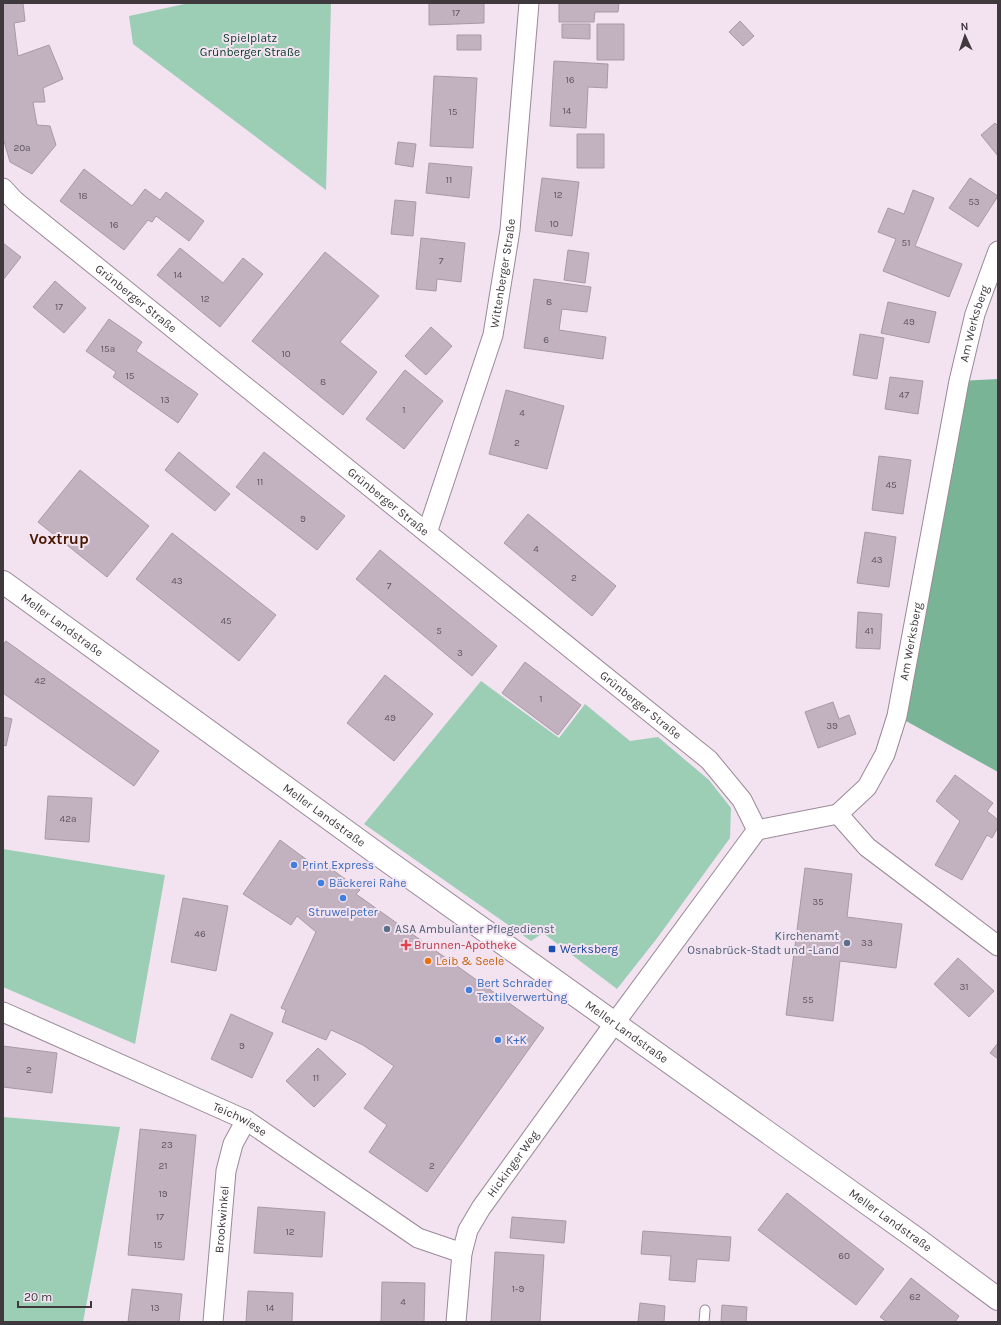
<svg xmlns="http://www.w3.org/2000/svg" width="1001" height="1325" viewBox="0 0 1001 1325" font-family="Karla,sans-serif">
<rect width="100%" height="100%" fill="#f3e3f1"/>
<path fill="#9cceb5" d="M189 3H331L326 190 133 44 129 16Z
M481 681 559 738 585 704 630 741 658 737 709 780 731 808 730 838 658 937 617 989 543 933 531 941 364 824Z
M3 849 165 875 135 1044 3 987Z
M3 1117 120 1127 83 1322H3Z"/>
<path fill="#79b497" d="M998 379V772L897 716 959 381Z"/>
<path fill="#c2b2c0" stroke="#a899a6" d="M3 3H23L25 21 14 23 18 56 49 45 63 79 43 88 45 102H33L37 125 50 126 56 145 32 174 10 162 3 138Z
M429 3H484V23L429 25Z
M559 3H619L618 12H595L594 22H559Z
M740 21 754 36 743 46 729 32Z
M562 24H590V39L562 38Z
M597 24H624V60H597Z
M457 35H481V50H457Z
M554 61 608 64 607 88 588 87 586 128 550 126Z
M434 76 477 78 473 148 430 146Z
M995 123 998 126V156L981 135Z
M577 134H604V168H577Z
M398 142 416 144 413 167 395 164Z
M429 163 472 167 469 198 426 193Z
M84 169 132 206 145 189 160 200 166 192 204 221 189 241 156 216 152 222 148 220 124 250 60 201Z
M542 178 579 182 572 236 535 231Z
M970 178 998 196 978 227 949 208Z
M913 190 934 198 915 246 962 264 949 297 883 271 896 239 878 232 888 208 904 214Z
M395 200 416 202 413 236 391 234Z
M421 238 465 243 461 282 437 279 436 291 416 289Z
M3 243 21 257 3 280Z
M180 248 223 283 243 258 263 274 220 327 157 275Z
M568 250 589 253 585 283 564 280Z
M325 252 379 296 340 342 377 372 343 415 252 341Z
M534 279 591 287 587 312 562 309 559 330 606 337 603 359 524 348Z
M55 281 86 308 64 333 33 307Z
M888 302 936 312 929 343 881 333Z
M109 319 142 342 136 351 198 394 178 423 113 377 116 372 86 351Z
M431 327 452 346 426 375 405 356Z
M860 334 884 338 877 379 853 375Z
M405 370 443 401 404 449 366 419Z
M890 377 923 381 918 414 885 409Z
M506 390 564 406 547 469 489 454Z
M179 452 230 494 215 511 165 470Z
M264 452 345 516 317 550 236 487Z
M879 456 911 460 903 514 872 510Z
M80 470 149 526 107 577 38 522Z
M528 514 616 586 592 616 504 543Z
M865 532 896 537 889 587 857 583Z
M172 533 276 615 239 661 136 579Z
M380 550 497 646 472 676 356 579Z
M858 612 882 614 880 649 856 648Z
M6 641 159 751 134 786 3 693V645Z
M525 662 581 705 558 735 502 693Z
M385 675 433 714 394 761 347 723Z
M833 702 839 719 849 715 856 734 818 748 805 712Z
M3 717 12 719 6 746 3 745Z
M955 775 993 803 987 811 998 820V827L992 838 987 835 962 880 935 865 960 821 936 801Z
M48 796 92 798 89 842 45 839Z
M280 840 318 868 322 862 360 890 356 894 544 1028 427 1192 369 1152 387 1125 364 1108 394 1066 363 1045 331 1030 326 1040 282 1022 286 1010 281 1008 316 932 297 916 291 925 243 894Z
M805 868 852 874 847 917 902 924 896 968 840 961 833 1021 786 1015Z
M183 898 228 906 216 971 171 962Z
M958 958 994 991 969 1017 934 984Z
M231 1014 273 1033 252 1078 211 1059Z
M998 1043V1059L990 1053Z
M3 1046 57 1053 52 1093 3 1087Z
M318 1048 346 1074 314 1107 286 1081Z
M140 1129 196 1135 184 1260 128 1255Z
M787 1193 884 1269 856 1305 758 1230Z
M258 1207 325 1212 322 1257 254 1253Z
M512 1217 566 1221 564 1243 510 1238Z
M643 1231 731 1237 729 1261 697 1259 695 1282 669 1280 671 1256 641 1254Z
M495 1252 544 1255 540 1322H491Z
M911 1278 959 1316 955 1322H887L880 1317Z
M382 1282 425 1283 424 1322H381Z
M132 1289 182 1294 179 1322H128Z
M248 1291 293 1293 292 1322H246Z
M640 1303 665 1306 664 1322H638Z
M722 1305 747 1307 746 1322H721Z"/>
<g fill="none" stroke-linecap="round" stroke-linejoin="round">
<g stroke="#998a97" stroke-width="11">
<path id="service" d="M704 1322 705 1310"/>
</g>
<g stroke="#998a97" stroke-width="21">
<g id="minor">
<path id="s1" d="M3 188 15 201 709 760 742 800 757 830 838 814"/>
<path id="s2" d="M427 533 493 335 510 230 529 3"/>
<path id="s3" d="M838 814 867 787 885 754 897 716 959 381 975 314 998 251"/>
<path d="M838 814 867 847 998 946"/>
<path id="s4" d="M3 1012 246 1120 418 1238 462 1253"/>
<path id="s5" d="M213 1322 226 1171 233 1144 246 1120"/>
<path id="s6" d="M456 1322 462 1253 468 1230 481 1208 614 1024 757 830"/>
</g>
</g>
<g stroke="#998a97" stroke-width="24">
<g id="tertiary">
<path id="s7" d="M3 582 386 860 917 1239 998 1299"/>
</g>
</g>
<use href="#service" stroke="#fff" stroke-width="9"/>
<use href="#minor" stroke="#fff" stroke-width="19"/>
<use href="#tertiary" stroke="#fff" stroke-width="22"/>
</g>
<g fill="#3f7fe0" stroke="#f3e3f1" stroke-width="1.5">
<circle cx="294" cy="865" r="4"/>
<circle cx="321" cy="883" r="4"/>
<circle cx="343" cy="898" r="4"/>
<circle cx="469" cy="990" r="4"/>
<circle cx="498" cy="1040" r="4"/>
</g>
<g fill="#5c6f8a" stroke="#f3e3f1" stroke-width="1.5">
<circle cx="387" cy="929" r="4"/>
<circle cx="847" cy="943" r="4"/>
</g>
<path fill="#e0444e" stroke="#f3e3f1" stroke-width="1.5" d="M404 939h4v4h4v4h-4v4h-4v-4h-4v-4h4z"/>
<rect fill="#1a4fb4" stroke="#f3e3f1" stroke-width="1.5" x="548" y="945" width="8" height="8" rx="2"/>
<circle fill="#e8710a" stroke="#f3e3f1" stroke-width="1.5" cx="428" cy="961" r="4"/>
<g text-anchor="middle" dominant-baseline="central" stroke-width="4" stroke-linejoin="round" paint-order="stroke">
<g font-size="10" fill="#60575e">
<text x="456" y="13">17</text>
<text x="570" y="80">16</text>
<text x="567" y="111">14</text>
<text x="453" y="112">15</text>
<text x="22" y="148">20a</text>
<text x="449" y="180">11</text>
<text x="558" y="195">12</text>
<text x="83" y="196">18</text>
<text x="974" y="202">53</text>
<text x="554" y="224">10</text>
<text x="114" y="225">16</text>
<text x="906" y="243">51</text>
<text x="441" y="261">7</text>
<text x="178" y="275">14</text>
<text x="205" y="299">12</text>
<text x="549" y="302">8</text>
<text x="59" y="307">17</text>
<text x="909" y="322">49</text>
<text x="546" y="340">6</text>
<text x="108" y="349">15a</text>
<text x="286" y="354">10</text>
<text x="130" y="376">15</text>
<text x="323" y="382">8</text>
<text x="904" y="395">47</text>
<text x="165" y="400">13</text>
<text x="404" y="410">1</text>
<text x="522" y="413">4</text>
<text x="517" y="443">2</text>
<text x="260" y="482">11</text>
<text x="891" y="485">45</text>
<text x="303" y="519">9</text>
<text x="536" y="549">4</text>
<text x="877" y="560">43</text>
<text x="574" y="578">2</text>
<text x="177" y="581">43</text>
<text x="389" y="586">7</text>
<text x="226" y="621">45</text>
<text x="439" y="631">5</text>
<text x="869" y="631">41</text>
<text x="460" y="653">3</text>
<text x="40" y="681">42</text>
<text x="541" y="699">1</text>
<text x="390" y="718">49</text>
<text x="832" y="726">39</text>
<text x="68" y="819">42a</text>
<text x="818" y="902">35</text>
<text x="200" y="934">46</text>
<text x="867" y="943">33</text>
<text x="964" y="987">31</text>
<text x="808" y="1000">55</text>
<text x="242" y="1046">9</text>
<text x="29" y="1070">2</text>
<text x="316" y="1078">11</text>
<text x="167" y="1145">23</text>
<text x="163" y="1166">21</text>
<text x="432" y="1166">2</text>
<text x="163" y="1194">19</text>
<text x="160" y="1217">17</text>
<text x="290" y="1232">12</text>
<text x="158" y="1245">15</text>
<text x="844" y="1256">60</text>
<text x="518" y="1289">1-9</text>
<text x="915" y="1297">62</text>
<text x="403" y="1302">4</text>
<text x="155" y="1308">13</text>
<text x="270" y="1308">14</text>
</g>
<g font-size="12" fill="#043825" stroke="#f3e3f1">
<text x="250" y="38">Spielplatz<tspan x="250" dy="14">Grünberger Straße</tspan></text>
</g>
<g font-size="12" fill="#3f393e" stroke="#f3e3f1">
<text stroke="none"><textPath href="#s2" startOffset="271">Wittenberger Straße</textPath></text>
<text stroke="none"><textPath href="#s1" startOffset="173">Grünberger Straße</textPath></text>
<text stroke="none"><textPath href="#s3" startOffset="517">Am Werksberg</textPath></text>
<text stroke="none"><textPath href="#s1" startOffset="497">Grünberger Straße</textPath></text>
<text stroke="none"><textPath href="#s7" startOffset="73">Meller Landstraße</textPath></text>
<text stroke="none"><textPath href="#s3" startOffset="193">Am Werksberg</textPath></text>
<text stroke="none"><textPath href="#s1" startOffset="821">Grünberger Straße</textPath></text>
<text stroke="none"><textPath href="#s7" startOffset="397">Meller Landstraße</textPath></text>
<text stroke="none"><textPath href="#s7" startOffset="769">Meller Landstraße</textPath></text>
<text stroke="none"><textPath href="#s4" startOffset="260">Teichwiese</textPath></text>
<text stroke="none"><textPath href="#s6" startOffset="173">Hickinger Weg</textPath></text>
<text stroke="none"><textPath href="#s5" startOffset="103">Brookwinkel</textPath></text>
<text stroke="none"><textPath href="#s7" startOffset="1093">Meller Landstraße</textPath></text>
</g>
<g font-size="12" fill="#366cbe" stroke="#f3e3f1" text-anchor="start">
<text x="302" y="865">Print Express</text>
<text x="329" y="883">Bäckerei Rahe</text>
<text x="343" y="912" text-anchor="middle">Struwelpeter</text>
<text x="477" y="983">Bert Schrader<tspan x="477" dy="14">Textilverwertung</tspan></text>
<text x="506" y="1040">K+K</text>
</g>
<g font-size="12" fill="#4e5e75" stroke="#f3e3f1" text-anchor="start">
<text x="395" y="929">ASA Ambulanter Pflegedienst</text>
<text x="839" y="936" text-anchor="end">Kirchenamt<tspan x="839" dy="14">Osnabrück-Stadt und -Land</tspan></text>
</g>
<g font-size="12" fill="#be3a42" stroke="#f3e3f1" text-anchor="start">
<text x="414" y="945">Brunnen-Apotheke</text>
</g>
<g font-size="12" fill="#164399" stroke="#f3e3f1" text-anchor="start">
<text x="560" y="949">Werksberg</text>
</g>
<g font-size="12" fill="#c56008" stroke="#f3e3f1" text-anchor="start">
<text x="436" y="961">Leib &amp; Seele</text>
</g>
<g font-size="16" font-weight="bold" fill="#481900" stroke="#f3e3f1">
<text x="59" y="538">Voxtrup</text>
</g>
</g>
<rect width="1001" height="1325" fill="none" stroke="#3f393e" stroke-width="8"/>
<g transform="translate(965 36) rotate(357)" stroke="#f3e3f1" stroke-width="3" paint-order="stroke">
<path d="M0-3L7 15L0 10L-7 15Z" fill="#3f393e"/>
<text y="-6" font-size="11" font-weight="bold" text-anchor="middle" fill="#3f393e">N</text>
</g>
<path d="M18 1301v6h73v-6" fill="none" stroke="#3f393e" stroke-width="2"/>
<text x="24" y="1301" font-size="12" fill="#3f393e" stroke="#f3e3f1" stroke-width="3" paint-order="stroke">20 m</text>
</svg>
